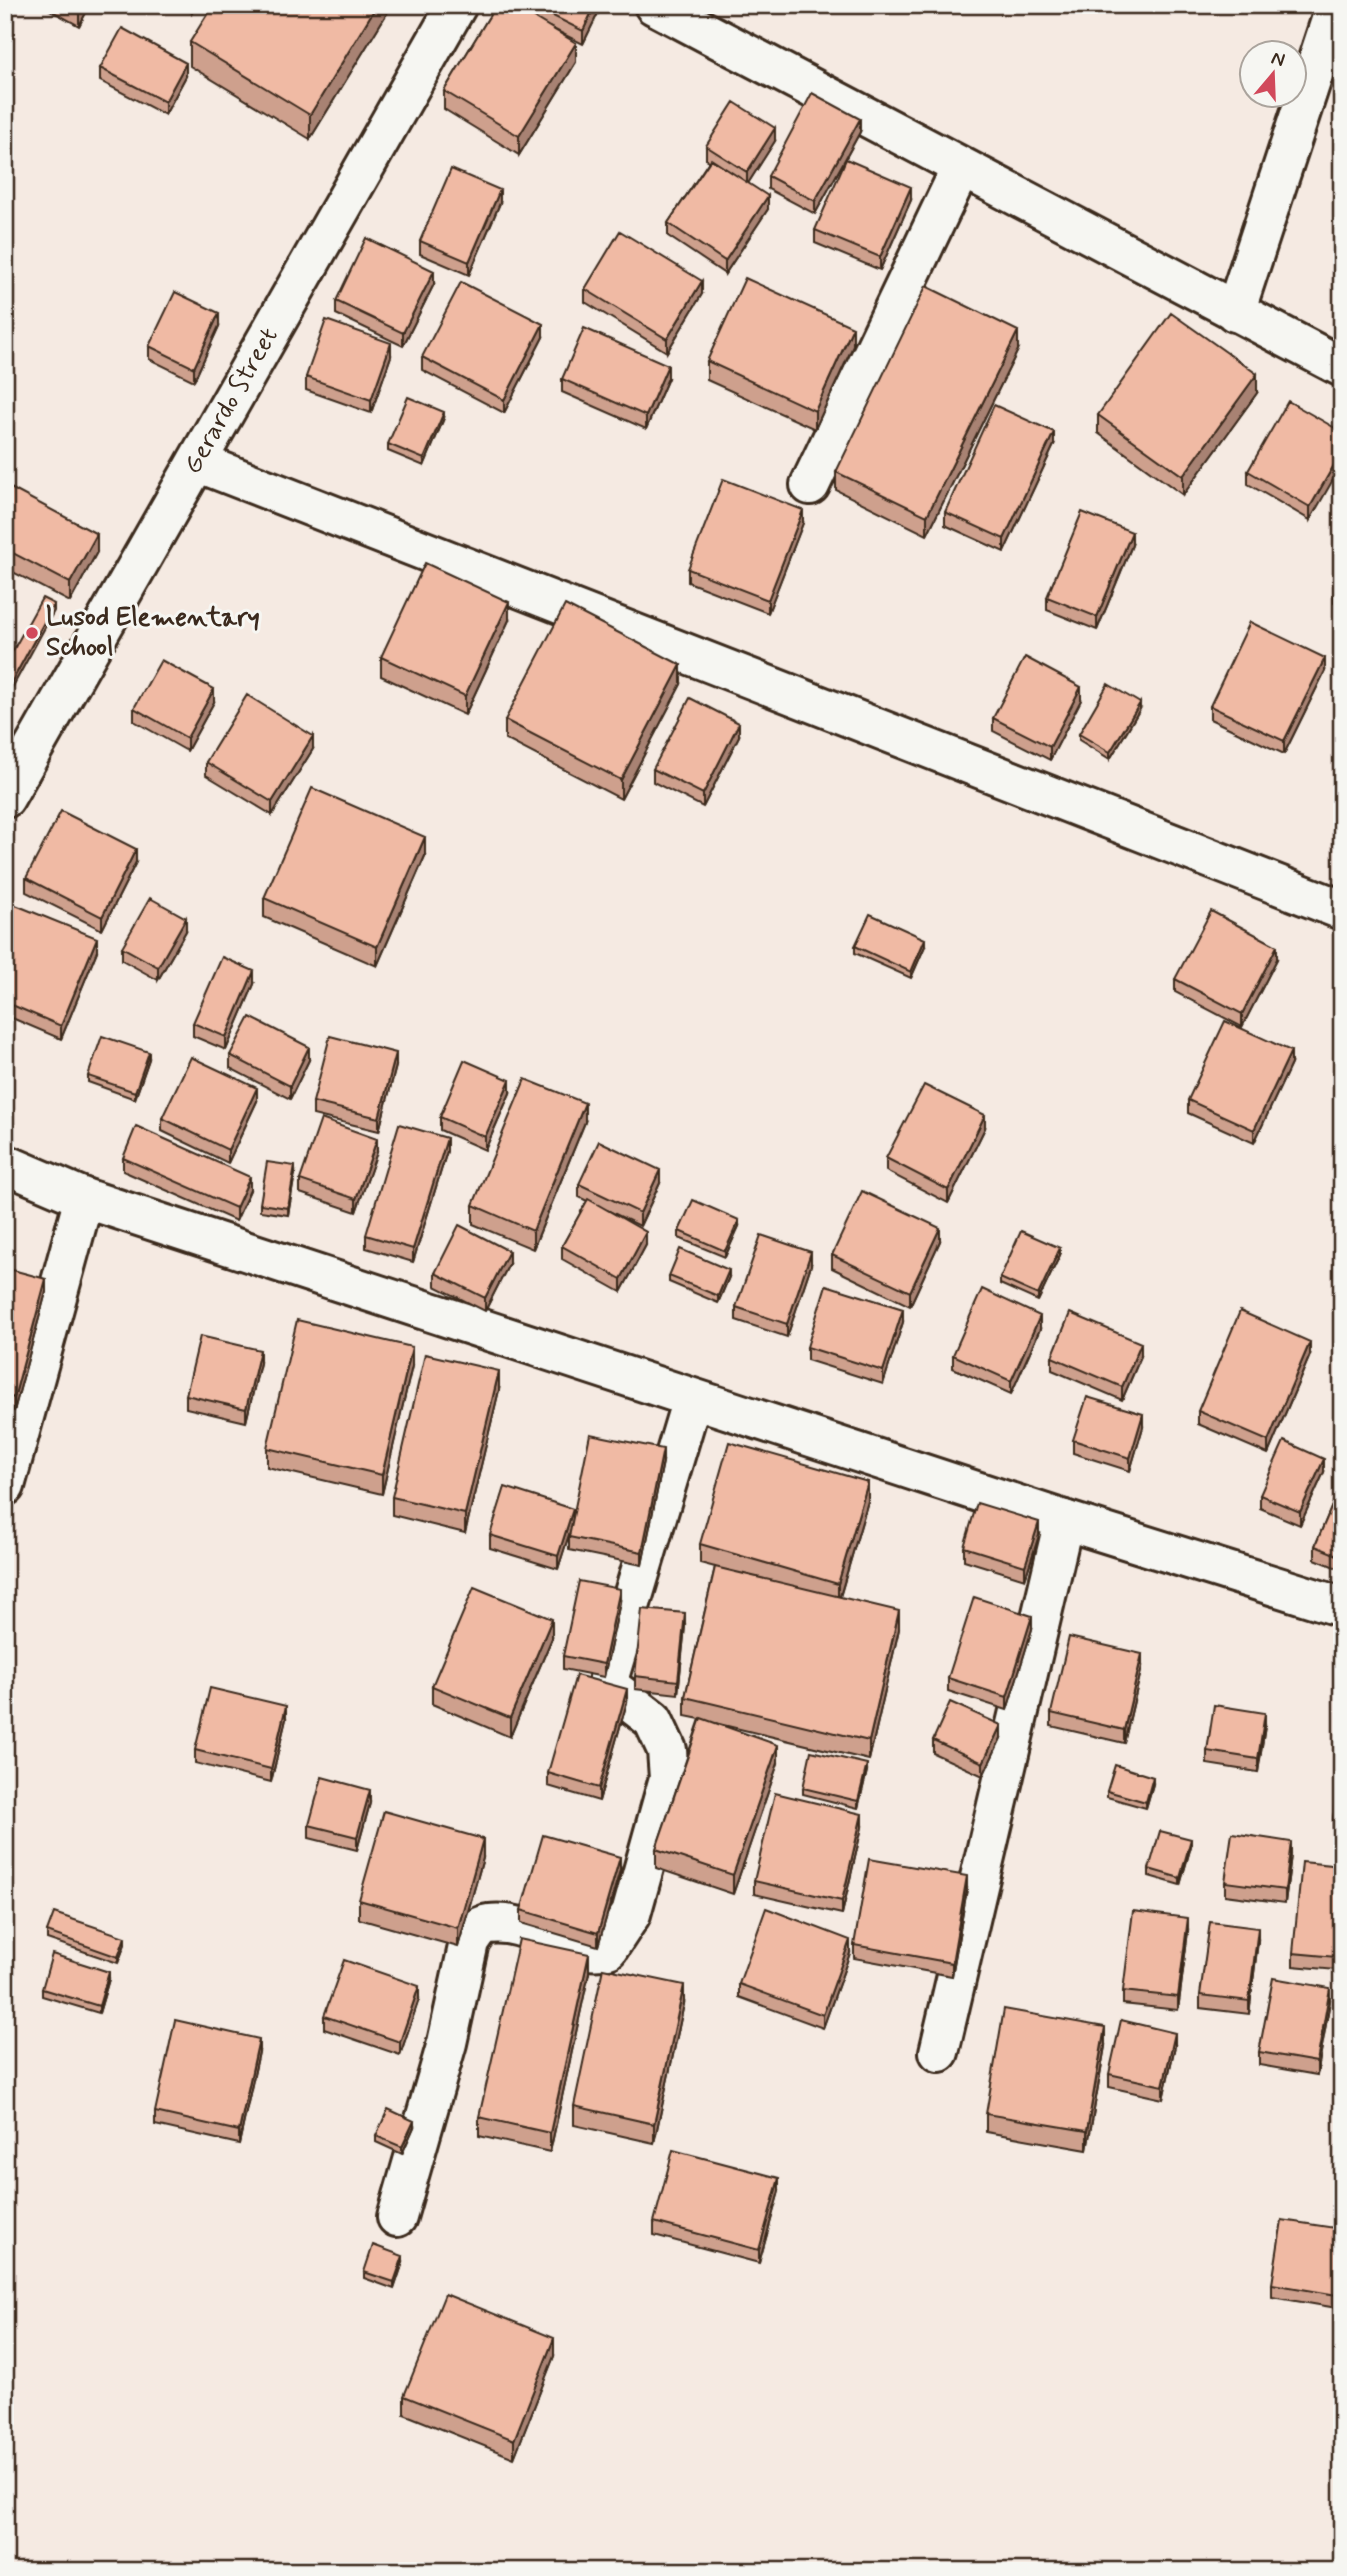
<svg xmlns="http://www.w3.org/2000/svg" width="1347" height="2576" viewBox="0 0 1347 2576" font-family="Mynerve,sans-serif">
<rect width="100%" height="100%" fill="#f5eae2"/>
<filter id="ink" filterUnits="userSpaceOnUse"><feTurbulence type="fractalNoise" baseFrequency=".0143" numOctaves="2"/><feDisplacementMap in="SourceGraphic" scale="14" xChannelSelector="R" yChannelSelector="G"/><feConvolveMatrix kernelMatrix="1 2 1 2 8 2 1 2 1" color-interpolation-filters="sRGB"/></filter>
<g filter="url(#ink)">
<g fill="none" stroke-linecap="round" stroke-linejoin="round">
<g stroke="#3b2a1e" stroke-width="44">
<g id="street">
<path d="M654 5 1342 367"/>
<path d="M1235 312 1336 5"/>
<path d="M197 462 1342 910"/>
<path d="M810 485 961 168"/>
<path id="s1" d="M5 798 457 5"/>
<path d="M5 1164 84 1198 1064 1520 1342 1607"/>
<path d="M5 1486 84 1198"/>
<path d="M939 2052 1064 1520"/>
<path d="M397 2217 447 2043 469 1942C474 1934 479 1925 489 1924 530 1918 568 1959 608 1949L631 1914 669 1778 667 1750 653 1720 613 1689 609 1677 692 1399"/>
</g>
</g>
<use href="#street" stroke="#f6f6f2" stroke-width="38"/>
</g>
<path fill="#cea08d" stroke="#3b2a1e" stroke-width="2" d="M41 5H90L79 26Z
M178 5H197L192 13Z
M392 5 310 139 190 66V42Z
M496 5H602L583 44 549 27 576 62 519 155 444 109V91Z
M100 68 186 76 165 115 100 81Z
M860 132 815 214 768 189V176Z
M775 141 748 183 768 209 725 274 668 236V223L709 161 706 159V146Z
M911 200 880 270 815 243V230Z
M500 203 469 275 420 254V241Z
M434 284 403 346 336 314V301Z
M585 289 702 294 667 352 585 302Z
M219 326 194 381 149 359V346Z
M543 337 504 413 422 370V357Z
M853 346 815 429 707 380V361Z
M1018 350 927 535 836 490V472Z
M391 356 371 413 306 390V377Z
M668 378 646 429 562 392V379Z
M1257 393 1183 495 1098 433V415Z
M444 418 424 466 388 451V444Z
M1342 432 1310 520 1248 484V471Z
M1054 445 1004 552 945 525V512Z
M5 485 97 552 70 602 5 568Z
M803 523 768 613 688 582V569Z
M1132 545 1097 630 1047 610V597Z
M1342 566V606L1334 603V584Z
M509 620 465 715 381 676V657Z
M1325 671 1284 754 1210 719V706Z
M681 684 621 799 505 739V720Z
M1081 700 1050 760 993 731V718Z
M214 702 187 751 134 721V708Z
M1140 709 1110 759 1079 740V734Z
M739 736 703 807 653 782V769Z
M313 749 272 815 206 775V762Z
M425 856 377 966 264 917V898Z
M136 862 102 930 26 892V878Z
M5 923 97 951 61 1039 5 1015Z
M186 931 158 980 122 960V947Z
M855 946H925L911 978 855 953Z
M1277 959 1242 1027 1175 992V979Z
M254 984 226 1050 193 1036V1023Z
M230 1055 309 1060 290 1099 230 1068Z
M149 1059 135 1099 88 1082V1076Z
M1291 1064 1254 1143 1188 1113V1100Z
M396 1066 379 1131 313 1115V1102Z
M510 1093 485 1150 440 1130V1117Z
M257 1101 228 1163 162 1131V1118Z
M585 1122 533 1249 473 1224V1205Z
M985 1128 948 1203 886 1171V1158Z
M447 1151 413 1262 366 1248V1235Z
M377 1152 356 1212 300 1193V1180Z
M123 1158 250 1190 236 1221 123 1171Z
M295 1173 288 1215 260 1211V1204Z
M660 1183 640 1226 607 1210 646 1245 621 1292 562 1259V1246L587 1201 579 1197V1184Z
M739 1226 725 1257 679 1238V1231Z
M940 1241 910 1306 832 1268V1255Z
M1060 1255 1038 1301 1000 1284V1278Z
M509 1264 485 1311 435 1286V1273Z
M811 1265 787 1337 736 1320V1307Z
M5 1268 46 1292 14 1411 5 1408Z
M669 1276 729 1277 718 1303 669 1282Z
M903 1322 883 1384 807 1360V1347Z
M1040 1329 1011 1394 953 1368V1355Z
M1310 1355 1268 1454 1198 1424V1411Z
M1141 1356 1122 1400 1052 1370V1357Z
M260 1363 246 1422 186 1408V1395Z
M412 1366 382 1494 267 1467V1448Z
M499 1390 465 1533 392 1515V1497Z
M1143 1427 1130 1471 1073 1453V1440Z
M663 1462 642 1565 569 1550V1537L571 1527 558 1569 490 1548V1535L573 1519Z
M1324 1472 1300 1525 1260 1508V1495Z
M1342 1482V1570L1315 1559V1546Z
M868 1501 840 1597 899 1629 869 1760 715 1723 778 1763 733 1894 656 1868V1849L700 1719 685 1716V1697L715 1567 700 1563V1544Z
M1039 1535 1025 1579 964 1560V1547Z
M620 1602 604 1677 563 1669V1656Z
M685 1626 678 1694 635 1689V1676Z
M1032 1629 1007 1710 948 1691V1678Z
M552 1638 510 1737 432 1704V1686Z
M1142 1667 1124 1743 1051 1726V1713Z
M627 1702 599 1801 548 1786V1773Z
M286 1719 271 1782 195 1763V1750Z
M1265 1726 1258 1772 1207 1764V1751Z
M1001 1738 983 1776 933 1753V1740Z
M1342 1749V1834L1333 1833V1820Z
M867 1771 858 1808 803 1794V1788Z
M1153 1784 1146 1808 1107 1797V1791Z
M370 1803 357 1850 309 1838V1825Z
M862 1827 842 1914 754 1894V1881Z
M1191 1846 1180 1885 1149 1876V1869Z
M1291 1855 1285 1903 1225 1895V1882Z
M483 1858 458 1947 359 1919V1900Z
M1342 1866 1336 1970 1293 1966V1953Z
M620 1870 598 1946 521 1923V1910Z
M967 1889 952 1976 854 1958V1945Z
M1188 1931 1178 2010 1123 2004V1991Z
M47 1932 125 1944 118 1963 47 1939Z
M1258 1941 1249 2014 1200 2008V1995Z
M850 1953 823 2028 739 1997V1984Z
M589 1973 550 2152 479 2136V2117Z
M109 1979 99 2013 42 1996V1989Z
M419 1999 400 2055 324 2029V2016Z
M1330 2001 1317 2075 1259 2065V2052Z
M684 2004 654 2143 574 2125V2106Z
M1105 2046 1087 2150 986 2132V2114Z
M1175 2046 1163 2099 1109 2087V2074Z
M259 2052 239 2144 155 2125V2112Z
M414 2127 402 2154 376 2142V2136Z
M779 2191 759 2263 654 2235V2222Z
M1342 2229 1337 2308 1272 2297V2284Z
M403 2262 394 2289 364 2278V2272Z
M554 2356 514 2458 404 2414V2396Z"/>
<path fill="#a88273" stroke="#3b2a1e" stroke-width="2" d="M84 5H90L79 26V13Z
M192 5H197L192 13Z
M377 5H392L310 139V115Z
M595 5H602L583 44V31Z
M576 43V62L519 155V136Z
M186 63V76L165 115V102Z
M860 119V132L815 214V201Z
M775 128V141L747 185V172Z
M911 187V200L880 270V257Z
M500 190V203L469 275V262Z
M768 196V209L725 274V261Z
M434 271V284L403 346V333Z
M702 281V294L667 352V339Z
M219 313V326L194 381V368Z
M543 324V337L504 413V400Z
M853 327V346L815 429V411Z
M1018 331V350L927 535V516Z
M391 343V356L371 413V400Z
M668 365V378L646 429V416Z
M1257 374V393L1183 495V476Z
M444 412V418L424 466V459Z
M1054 432V445L1004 552V539Z
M1342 451V464L1310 520V507Z
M803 510V523L768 613V600Z
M1132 532V545L1097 630V617Z
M97 534V552L70 602V583Z
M509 602V620L465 715V696Z
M54 604V611L5 701V694Z
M1325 658V671L1284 754V741Z
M681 665V684L621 799V780Z
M1081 687V700L1050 760V747Z
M214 689V702L187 751V738Z
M1140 703V709L1110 759V752Z
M739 723V736L703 807V794Z
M313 736V749L272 815V802Z
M425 837V856L377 966V947Z
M136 849V862L102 930V917Z
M186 918V931L158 980V967Z
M97 938V951L61 1039V1026Z
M925 939V946L911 978V972Z
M1277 946V959L1242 1027V1014Z
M254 971V984L226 1050V1037Z
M309 1047V1060L290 1099V1086Z
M1291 1051V1064L1254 1143V1130Z
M149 1052V1059L135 1099V1092Z
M396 1053V1066L379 1131V1118Z
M510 1080V1093L485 1150V1137Z
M257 1088V1101L228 1163V1150Z
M585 1103V1122L533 1249V1231Z
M985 1115V1128L948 1203V1190Z
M447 1138V1151L413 1262V1249Z
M377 1139V1152L356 1212V1199Z
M295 1166V1173L288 1215V1208Z
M660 1170V1183L640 1226V1213Z
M250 1177V1190L236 1221V1208Z
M739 1220V1226L725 1257V1251Z
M940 1228V1241L910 1306V1292Z
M646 1232V1245L621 1292V1279Z
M1060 1248V1255L1038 1301V1295Z
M509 1251V1264L485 1311V1298Z
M811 1252V1265L787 1337V1324Z
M729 1270V1277L718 1303V1296Z
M46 1279V1292L14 1411V1398Z
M903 1309V1322L883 1384V1371Z
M1040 1316V1329L1011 1394V1381Z
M1310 1342V1355L1268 1454V1441Z
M1141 1343V1356L1122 1400V1387Z
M412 1347V1366L382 1494V1475Z
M260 1350V1363L246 1422V1409Z
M499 1371V1390L465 1533V1514Z
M1143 1414V1427L1130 1471V1458Z
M663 1449V1462L642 1565V1552Z
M1324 1459V1472L1300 1525V1512Z
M868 1482V1501L838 1603V1584Z
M573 1509V1522L558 1569V1556Z
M1039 1522V1535L1025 1579V1566Z
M620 1589V1602L604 1677V1664Z
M899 1611V1629L869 1760V1741Z
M685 1613V1626L678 1694V1681Z
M1032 1616V1629L1007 1710V1697Z
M552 1619V1638L510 1737V1718Z
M1142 1654V1667L1124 1743V1730Z
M627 1689V1702L599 1801V1788Z
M286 1706V1719L271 1782V1769Z
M1265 1713V1726L1258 1772V1759Z
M1001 1725V1738L983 1776V1763Z
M778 1745V1763L733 1894V1875Z
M867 1764V1771L858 1808V1801Z
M1153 1777V1784L1146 1808V1802Z
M370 1790V1803L357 1850V1837Z
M862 1814V1827L842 1914V1901Z
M483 1839V1858L458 1947V1928Z
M1191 1839V1846L1180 1885V1878Z
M1291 1842V1855L1285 1903V1890Z
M620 1857V1870L598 1946V1933Z
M967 1876V1889L952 1976V1963Z
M1342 1904V1917L1336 1970V1957Z
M1188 1918V1931L1178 2010V1997Z
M1258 1928V1941L1249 2014V2001Z
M125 1937V1944L118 1963V1957Z
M850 1940V1953L823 2028V2015Z
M589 1954V1973L550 2152V2133Z
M109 1972V1979L99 2013V2006Z
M684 1985V2004L654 2143V2124Z
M419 1986V1999L400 2055V2042Z
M1330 1988V2001L1317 2075V2062Z
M1105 2027V2046L1087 2150V2131Z
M1175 2033V2046L1163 2099V2086Z
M259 2039V2052L239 2144V2131Z
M414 2121V2127L402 2154V2147Z
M779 2178V2191L759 2263V2250Z
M403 2256V2262L394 2289V2282Z
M1342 2265V2278L1337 2308V2295Z
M554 2338V2356L514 2458V2440Z"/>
<path fill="#f0baa4" stroke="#3b2a1e" stroke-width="2" d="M65 5H84L79 13Z
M213 5H377L310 115 190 42Z
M496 5H513L576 43 519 136 444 91Z
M531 5H595L583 31Z
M122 28 186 63 165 102 100 68Z
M812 93 860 119 815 201 768 176Z
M734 102 775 128 747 172 706 146Z
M711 159 768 196 725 261 668 223Z
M846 159 911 187 880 257 815 230Z
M451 169 500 190 469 262 420 241Z
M620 231 702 281 667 339 585 289Z
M366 238 434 271 403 333 336 301Z
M745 278 853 327 815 411 707 361Z
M461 282 543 324 504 400 422 357Z
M926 286 1018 331 927 516 836 472Z
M175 292 219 313 194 368 149 346Z
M1171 313 1257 374 1183 476 1098 415Z
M326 320 391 343 371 400 306 377Z
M584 328 668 365 646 416 562 379Z
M408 397 444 412 424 459 388 444Z
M1288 401 1342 432V451L1310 507 1248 471Z
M994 405 1054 432 1004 539 945 512Z
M723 479 803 510 768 600 688 569Z
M5 485 97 534 70 583 5 549Z
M1082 512 1132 532 1097 617 1047 597Z
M425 563 509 602 465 696 381 657Z
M1342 566V587L1334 584Z
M42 598 54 604 5 694V665Z
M565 605 681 665 621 780 505 720Z
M1250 622 1325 658 1284 741 1210 706Z
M1025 657 1081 687 1050 747 993 718Z
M161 660 214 689 187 738 134 708Z
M1108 684 1140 703 1110 752 1079 734Z
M247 695 313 736 272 802 206 762Z
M690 698 739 723 703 794 653 769Z
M312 788 425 837 377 947 264 898Z
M61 811 136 849 102 917 26 878Z
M150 898 186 918 158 967 122 947Z
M13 904 97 938 61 1026 5 1002V923Z
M1211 911 1277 946 1242 1014 1175 979Z
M870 914 925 939 911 972 855 946Z
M222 957 254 971 226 1037 193 1023Z
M250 1017 309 1047 290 1086 230 1055Z
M1225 1021 1291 1051 1254 1130 1188 1100Z
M102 1036 149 1052 135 1092 88 1076Z
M330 1036 396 1053 379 1118 313 1102Z
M191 1057 257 1088 228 1150 162 1118Z
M464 1060 510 1080 485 1137 440 1117Z
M525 1079 585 1103 533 1231 473 1205Z
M924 1085 985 1115 948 1190 886 1158Z
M321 1119 377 1139 356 1199 300 1180Z
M399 1124 447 1138 413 1249 366 1235Z
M136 1126 250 1177 236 1208 123 1158Z
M599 1141 660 1170 640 1213 579 1184Z
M267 1162 295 1166 288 1208 260 1204Z
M862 1191 940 1228 910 1292 832 1255Z
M588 1199 646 1232 621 1279 562 1246Z
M693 1200 739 1220 725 1251 679 1231Z
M459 1225 509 1251 485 1298 435 1273Z
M1021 1231 1060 1248 1038 1295 1000 1278Z
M761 1235 811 1252 787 1324 736 1307Z
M680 1249 729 1270 718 1296 669 1276Z
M5 1268 46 1279 14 1398 5 1395Z
M826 1285 903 1309 883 1371 807 1347Z
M982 1289 1040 1316 1011 1381 953 1355Z
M1240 1311 1310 1342 1268 1441 1198 1411Z
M1070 1313 1141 1343 1122 1387 1052 1357Z
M297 1320 412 1347 382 1475 267 1448Z
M200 1336 260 1350 246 1409 186 1395Z
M425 1354 499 1371 465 1514 392 1497Z
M1087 1397 1143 1414 1130 1458 1073 1440Z
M590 1434 663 1449 642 1552 569 1537Z
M1284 1441 1324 1459 1300 1512 1260 1495Z
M729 1442 868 1482 838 1584 700 1544Z
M1342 1482V1557L1315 1546Z
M505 1487 573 1509 558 1556 490 1535Z
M977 1503 1039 1522 1025 1566 964 1547Z
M715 1567 899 1611 869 1741 685 1697Z
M579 1581 620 1589 604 1664 563 1656Z
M474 1587 552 1619 510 1718 432 1686Z
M974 1597 1032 1616 1007 1697 948 1678Z
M642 1609 685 1613 678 1681 635 1676Z
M1069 1637 1142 1654 1124 1730 1051 1713Z
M576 1675 627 1689 599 1788 548 1773Z
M210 1688 286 1706 271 1769 195 1750Z
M950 1702 1001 1725 983 1763 933 1740Z
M1214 1705 1265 1713 1258 1759 1207 1751Z
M701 1718 778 1745 733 1875 656 1849Z
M1342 1749V1821L1333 1820Z
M811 1751 867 1764 858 1801 803 1788Z
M1115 1765 1153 1777 1146 1802 1107 1791Z
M322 1777 370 1790 357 1837 309 1825Z
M775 1793 862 1814 842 1901 754 1881Z
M384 1811 483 1839 458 1928 359 1900Z
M1160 1831 1191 1839 1180 1878 1149 1869Z
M1232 1833 1291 1842 1285 1890 1225 1882Z
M543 1835 620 1857 598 1933 521 1910Z
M869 1859 967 1876 952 1963 854 1945Z
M1302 1862 1342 1866V1904L1336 1957 1293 1953Z
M766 1908 850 1940 823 2015 739 1984Z
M1133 1911 1188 1918 1178 1997 1123 1991Z
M54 1913 125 1937 118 1957 47 1932Z
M1210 1922 1258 1928 1249 2001 1200 1995Z
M519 1939 589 1954 550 2133 479 2117Z
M52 1954 109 1972 99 2006 42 1989Z
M344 1960 419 1986 400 2042 324 2016Z
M603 1968 684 1985 654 2124 574 2106Z
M1273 1978 1330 1988 1317 2062 1259 2052Z
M1004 2009 1105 2027 1087 2131 986 2114Z
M175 2020 259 2039 239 2131 155 2112Z
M1121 2020 1175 2033 1163 2086 1109 2074Z
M388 2109 414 2121 402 2147 376 2136Z
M673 2150 779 2178 759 2250 654 2222Z
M1282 2220 1342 2229V2265L1337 2295 1272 2284Z
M373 2245 403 2256 394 2282 364 2272Z
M445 2294 554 2338 514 2440 404 2396Z"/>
</g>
<circle fill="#d1495b" stroke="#f6f6f2" stroke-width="2.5" cx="32" cy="633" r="7"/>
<g text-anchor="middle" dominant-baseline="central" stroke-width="6" stroke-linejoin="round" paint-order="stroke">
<g font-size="26" fill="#3b2a1e" stroke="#f6f6f2">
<text stroke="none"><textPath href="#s1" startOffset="457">Gerardo Street</textPath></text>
</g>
<g font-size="26" font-weight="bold" fill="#3b2a1e" stroke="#f6f6f2" text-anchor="start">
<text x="46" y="618">Lusod Elementary<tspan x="46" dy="30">School</tspan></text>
</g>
</g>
<rect width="1347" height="2576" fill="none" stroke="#f6f6f2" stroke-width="28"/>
<rect x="14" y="14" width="1319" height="2548" fill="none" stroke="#3b2a1e" stroke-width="2.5" filter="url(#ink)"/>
<g transform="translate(1273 74) rotate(19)"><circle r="33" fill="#f6f6f2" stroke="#aba49d" stroke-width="2"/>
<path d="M0-5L12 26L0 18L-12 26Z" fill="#d1495b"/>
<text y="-10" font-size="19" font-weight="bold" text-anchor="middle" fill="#3b2a1e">N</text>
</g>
</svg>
